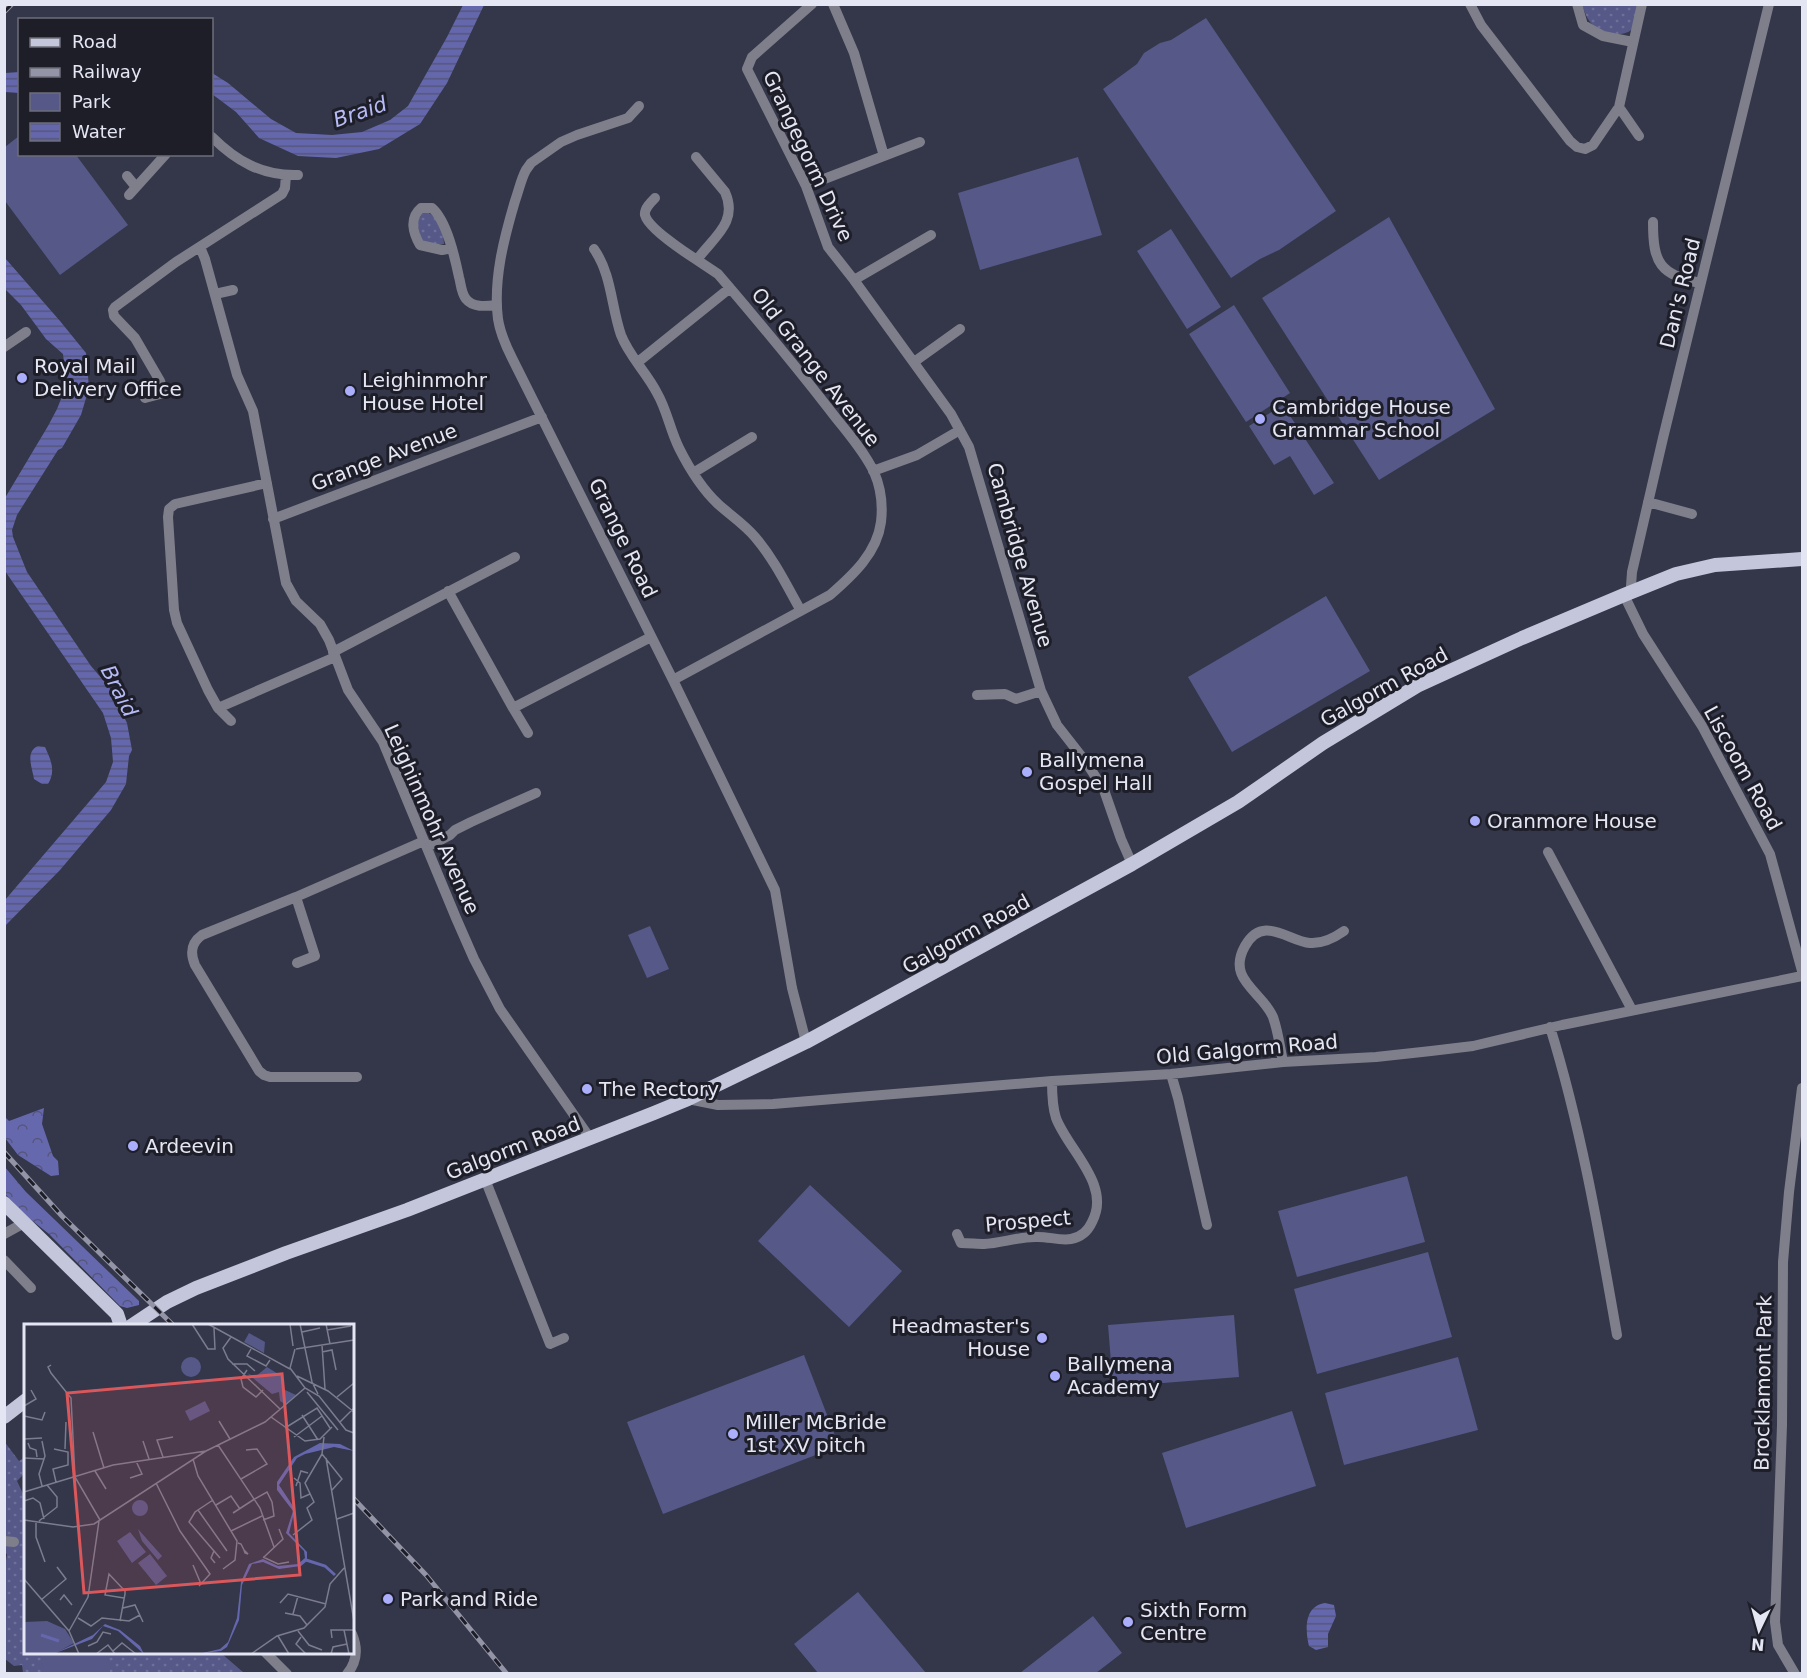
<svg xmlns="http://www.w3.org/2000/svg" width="1807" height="1678" viewBox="0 0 1807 1678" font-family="'DejaVu Sans',sans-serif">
<defs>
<pattern id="green-dots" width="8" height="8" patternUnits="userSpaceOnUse" patternTransform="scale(1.5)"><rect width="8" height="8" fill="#565888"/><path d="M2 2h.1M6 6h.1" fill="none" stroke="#6e7099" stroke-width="1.8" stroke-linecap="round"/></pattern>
<pattern id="forest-crowns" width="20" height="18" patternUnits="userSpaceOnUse" patternTransform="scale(1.5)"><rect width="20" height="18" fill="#6668ae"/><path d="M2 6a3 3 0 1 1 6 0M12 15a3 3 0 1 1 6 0" fill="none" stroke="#56567c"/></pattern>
<pattern id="water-rules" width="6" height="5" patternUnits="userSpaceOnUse" patternTransform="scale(1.5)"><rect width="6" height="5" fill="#6567ad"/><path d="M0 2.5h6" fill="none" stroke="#55567b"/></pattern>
</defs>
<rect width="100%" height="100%" fill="#34364a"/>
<path fill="url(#green-dots)" d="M1582 5H1638C1637 11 1636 22 1633 28 1624 40 1597 32 1590 22 1586 17 1584 10 1582 5Z
M423 212C437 212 444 232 444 244H428L421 239 417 222Z
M4 1441 19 1461 25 1457V1473L17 1481 26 1500V1652L221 1653 244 1673H23L22 1665 14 1666 5 1659 4 1575 7 1554 4 1553Z"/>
<path fill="url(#forest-crowns)" d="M44 1108 42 1124 53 1156 58 1161 59 1175 51 1176 18 1155 5 1138V1117L9 1121Z
M4 1166 26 1192 139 1301V1305L127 1308 120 1306 49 1234 29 1218 5 1194Z"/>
<path fill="#565888" d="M1206 18 1336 211 1279 250 1260 259 1231 278 1103 89 1137 64 1144 53 1160 43 1171 40Z
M19 136 20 154 76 155 128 225 60 275 5 201V147Z
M1078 157 1102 235 980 270 958 193Z
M1389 217 1495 409 1379 480 1262 298Z
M1171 229 1221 307 1187 329 1137 251Z
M1234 305 1290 393 1246 422 1189 334Z
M1283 405 1334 483 1314 495 1290 456 1274 465 1249 426Z
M1326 596 1370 671 1232 752 1188 677Z
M650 926 669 969 647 978 628 935Z
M1407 1176 1425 1242 1297 1277 1278 1211Z
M810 1185 902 1271 849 1327 758 1241Z
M1428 1252 1452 1337 1317 1374 1294 1289Z
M1234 1315 1239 1377 1113 1387 1108 1325Z
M804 1355 839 1446 663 1514 627 1422Z
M1458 1357 1478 1430 1344 1465 1325 1393Z
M1292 1411 1316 1486 1186 1528 1162 1453Z
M858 1592 926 1673H818L794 1644Z
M1093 1616 1122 1653 1096 1673H1020Z
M40 1653H106L110 1673H44Z"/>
<path fill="url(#water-rules)" d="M463 5H484L447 83 420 124 379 149 336 158 298 156 259 138 236 112 212 94V73L228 83 271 119 296 133 332 135 362 132 390 120 408 106 447 37Z
M19 72V93L5 92V73Z
M5 258 60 321 86 353 89 388 81 415 62 448 58 450 17 515 12 530 13 537 27 572 91 666 109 687 127 723 132 750 129 756 126 784 111 810 60 870 5 926V900L106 782 113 762 111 738 103 713 5 571V498L48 426 57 409 63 394 66 380 63 354 46 339 21 305 5 289Z
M38 746 45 747C51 760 56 771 48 784H42L34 779C32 767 25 752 38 746Z
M1325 1603 1334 1605 1336 1616 1328 1634V1647L1316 1650 1309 1646C1305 1630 1304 1606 1325 1603Z"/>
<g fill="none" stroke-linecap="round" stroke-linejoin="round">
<path stroke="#7e7f8a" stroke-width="10" d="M812 4 752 57 747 69 806 186 828 247 854 280 951 414 969 447 1041 691 1057 725 1086 762 1104 790 1121 839 1132 864
M833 4 854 53 884 156
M1470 4 1481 25 1570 141 1577 147 1585 149 1593 145 1619 107 1642 4
M1577 4 1583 25 1603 36 1633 42
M639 106 628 118 577 135 561 142 531 163 526 170C521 179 519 190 515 201 504 238 493 280 498 319 500 333 506 346 512 358L673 680 775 890 792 988 806 1042
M1619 107 1639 136
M212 137C236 161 262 176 298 175
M127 176 136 187
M806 186 920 142
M129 195 166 154
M655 198C651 202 644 209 645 215 648 228 686 253 697 260 712 238 739 223 725 192L696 157
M1653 222C1653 264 1660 274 1700 283
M200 247 205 259 237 375 253 411 286 583 296 601 320 624 329 640 348 690 383 742 456 918 474 959 500 1009 590 1138
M452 248 442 250 420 245C413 233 409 218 421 208H432C447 221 455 258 459 277 461 284 461 293 466 299 473 308 487 306 497 305
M594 249C612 275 611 306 621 335 629 356 647 373 657 393 667 410 670 430 679 448 689 468 701 488 718 504 730 515 744 524 755 537 774 559 787 586 801 611
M854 280 931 235
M215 294 233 290
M4 347 26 332
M638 362 730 288
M914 362 960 329
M145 398 164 393 160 381 135 338 114 316 113 310 115 307 176 262 282 194 285 188 286 175
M873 471 917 455 960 430
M693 473 752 437
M267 483 175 504 169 509 168 517 174 610 177 623 208 690 218 708 335 657
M1648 502 1692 514
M273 519 542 417
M448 591 513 708 651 637
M1632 591 1631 586 1632 572 1663 438 1769 4
M1624 595 1643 634 1702 726 1770 854 1802 971
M333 652 515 557
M673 680 830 595C853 575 877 553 881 522 883 505 881 488 874 472 863 449 844 429 829 409 797 368 764 328 730 288L718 274 697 260
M977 695 1005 694 1016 699 1041 691
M218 708 231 721
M513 708 528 733
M427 847 450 835 455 830 471 822 536 793
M1548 852 1632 1010
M296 897 315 956 297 963
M1550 1027C1581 1127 1599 1232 1617 1335
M1283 1062C1280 1047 1278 1031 1273 1017 1262 991 1226 980 1245 946 1263 914 1288 941 1310 943 1323 944 1334 938 1344 931
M1171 1074 1178 1098 1207 1225
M357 1077H270L264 1075 259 1071 195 965C190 953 191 943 202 935L296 897 424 841
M688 1099 718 1105 773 1104 1052 1081 1171 1074 1283 1062 1376 1057 1431 1051 1473 1046 1562 1025 1802 976
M485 1179 550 1344 564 1338
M4 1234 24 1223
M957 1234 961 1243C969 1243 977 1244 984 1244 1001 1243 1018 1237 1035 1237 1047 1236 1059 1241 1071 1239 1082 1237 1088 1231 1092 1222 1112 1185 1068 1150 1056 1118 1052 1106 1052 1093 1052 1081
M4 1260 31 1288
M4 1541 14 1542
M265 1652 287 1674
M347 1674C357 1662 358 1648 352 1634
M1795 1674 1778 1645 1775 1622 1782 1425 1783 1262 1789 1192 1802 1088"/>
<path stroke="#c4c6dc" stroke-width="14" d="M4 1203 117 1314 121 1326
M131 1326 167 1302 196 1288 286 1253 407 1210 654 1113 688 1099 806 1042 1132 864 1238 802 1323 743 1417 686 1522 638 1624 595 1676 574 1715 565 1802 559
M4 1417 26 1400"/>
<g stroke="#9394a5" stroke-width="5">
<path id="rail" d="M4 12 12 4
M4 1152 62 1216 174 1326
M352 1497 426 1575 507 1674"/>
</g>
<use href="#rail" stroke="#1d1e28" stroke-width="3" stroke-dasharray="9" stroke-linecap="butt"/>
</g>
<g fill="#abaffb" stroke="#1d1e28" stroke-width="2">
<circle cx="22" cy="378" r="6"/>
<circle cx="350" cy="391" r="6"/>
<circle cx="1260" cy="419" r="6"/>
<circle cx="1027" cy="772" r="6"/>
<circle cx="1475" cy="821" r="6"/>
<circle cx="587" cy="1089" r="6"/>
<circle cx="133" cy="1146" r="6"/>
<circle cx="1042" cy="1338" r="6"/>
<circle cx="1055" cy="1376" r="6"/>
<circle cx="733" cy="1434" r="6"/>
<circle cx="388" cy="1599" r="6"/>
<circle cx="1128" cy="1622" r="6"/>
</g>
<g text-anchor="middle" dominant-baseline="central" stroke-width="6" stroke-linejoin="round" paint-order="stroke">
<g font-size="20" fill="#e5e6f4" stroke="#1d1e28">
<text transform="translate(808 156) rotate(65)">Grangegorm Drive</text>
<text transform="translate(1680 293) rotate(-76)">Dan's Road</text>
<text transform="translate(816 367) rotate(52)">Old Grange Avenue</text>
<text transform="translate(384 457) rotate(-21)">Grange Avenue</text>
<text transform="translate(623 538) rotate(64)">Grange Road</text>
<text transform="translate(1020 555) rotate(74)">Cambridge Avenue</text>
<text transform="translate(1384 687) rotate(-29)">Galgorm Road</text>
<text transform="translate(1743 768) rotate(61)">Liscoom Road</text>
<text transform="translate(432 819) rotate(66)">Leighinmohr Avenue</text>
<text transform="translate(966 934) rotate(-29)">Galgorm Road</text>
<text transform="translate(1247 1049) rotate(-5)">Old Galgorm Road</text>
<text transform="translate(513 1148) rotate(-21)">Galgorm Road</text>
<text transform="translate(1028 1221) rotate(-5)">Prospect</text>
<text transform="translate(1763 1383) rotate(-89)">Brocklamont Park</text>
</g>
<g font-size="20" fill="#e5e6f4" stroke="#1d1e28" text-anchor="start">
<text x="34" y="366">Royal Mail<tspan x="34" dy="23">Delivery Office</tspan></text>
<text x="362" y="380">Leighinmohr<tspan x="362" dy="23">House Hotel</tspan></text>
<text x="1272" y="407">Cambridge House<tspan x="1272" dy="23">Grammar School</tspan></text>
<text x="1039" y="760">Ballymena<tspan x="1039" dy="23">Gospel Hall</tspan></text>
<text x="1487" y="821">Oranmore House</text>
<text x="599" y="1089">The Rectory</text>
<text x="145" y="1146">Ardeevin</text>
<text x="1030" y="1326" text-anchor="end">Headmaster's<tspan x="1030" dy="23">House</tspan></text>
<text x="1067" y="1364">Ballymena<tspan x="1067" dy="23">Academy</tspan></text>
<text x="745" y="1422">Miller McBride<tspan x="745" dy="23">1st XV pitch</tspan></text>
<text x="400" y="1599">Park and Ride</text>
<text x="1140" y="1610">Sixth Form<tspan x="1140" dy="23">Centre</tspan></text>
</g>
<g font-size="21" font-style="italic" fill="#b6baf5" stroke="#1d1e28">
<text transform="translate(360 112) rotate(-19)">Braid</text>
<text transform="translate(119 691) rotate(63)">Braid</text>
</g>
</g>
<g transform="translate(24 1324)">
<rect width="330" height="330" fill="#34364a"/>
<path d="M243 43 259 53V65L272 71 261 80 256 77 255 68 248 70 223 49 231 53ZM23 297 41 305 50 319 30 330H0V298Z" fill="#565888"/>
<path d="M225 9 241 18 240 29 220 18ZM157 43a10 10 0 1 1 20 0a10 10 0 1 1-20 0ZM181 77 186 87 166 97 161 87ZM108 184a8 8 0 1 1 16 0a8 8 0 1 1-16 0ZM114 205 138 232 134 236 118 217ZM106 208 122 228 108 239 93 217ZM126 230 143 252 132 261 114 239Z" fill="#565888"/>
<path d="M296 119 316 120 330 127 310 123 281 130 273 134 255 161 271 185 265 209 283 228V237L277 242 255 245 239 238 228 240 218 261 215 296 203 323 197 327 174 330 196 325 204 318 213 294 217 258 225 240 239 235 254 242 274 240 281 234 280 227 262 209 269 187 253 166V158L270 133ZM81 300 96 306 116 322 120 330 94 307 79 302 68 315 29 330 69 311Z" fill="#6567ad"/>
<path fill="none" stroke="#6567ad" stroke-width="3" d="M282 236 301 242 311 251M17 311 35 317"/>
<path fill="none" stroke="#7b7c8e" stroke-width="1.5" d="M168 0 184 25H191L190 4M184 0 266 45M266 0 269 22M276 0 288 58 294 70M302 0 306 20M303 6 327 2M278 8 296 4M207 13 199 24 204 35 256 85M298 21 301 65M227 25 223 32 242 42 246 36M271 25 266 44 281 64 295 72 322 106 330 109M272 25 330 16M298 28 308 26 312 46M208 40H223L231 47M27 41 24 43 27 49 47 74 51 153 76 196M223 46 217 55 219 63 232 73 239 66M273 52 304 67 330 88M283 68 314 106M313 73 330 59M0 82 12 75 7 66M278 91 294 116M0 92 18 96 21 88M247 93 281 117 296 115 308 103M195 97 206 115M316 98 330 84M261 104 293 84 306 104M69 108 80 144M270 113 298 92M300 113 298 130 318 155 308 166M0 115 18 114M18 117 21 132 15 150 18 162M119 117 125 135M4 119 6 124 12 126 13 133M194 121 236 184 250 223M30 125 44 128V141L29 145 32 158M41 125 42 98M139 133 133 116 149 113M0 134 20 135M302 134 330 297M169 135 174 152 213 217 211 236 199 245M71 147 82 165M106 154 118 150 112 137M270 154 276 159 277 174 286 170M217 155 243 140 233 125 222 126M132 159 156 207 186 250 175 262M272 162 277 147 284 149M0 168 89 141 182 127M189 176 171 188 165 198 190 227M229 176 243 168 248 178 250 192 239 196M0 177 9 174 16 179 20 195M192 181 207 172 216 185M174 186 203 227M209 189 229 176M313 195 330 189M0 196 49 203 70 200 182 127 241 98 281 64M15 197 33 183V173L23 161M12 199V213L21 238M207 207 238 192M269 211 288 196 283 184 290 178 281 159 298 130M214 219 217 220 220 226 221 229 224 230 220 226M239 233 254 240 265 238M240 233 259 215 255 205M191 239 187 234 190 227 196 234M169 241 177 260M0 255 45 307 55 330M17 276 42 255 33 243M36 276 40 271 48 281M256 279 264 270 302 280M99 284 111 281 119 298M261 289 276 292 283 301M269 290 274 272M54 294 67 302 78 294 105 297 116 291M96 297 101 270V267L85 250 81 271 100 274M45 307 64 273 75 197M274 307 285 321 298 326M254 312 265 330M277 313 272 320 282 330M308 314 307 306H320M64 322 73 318 79 308 87 310M89 327 98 319 112 330M72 330 84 321 91 330M227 330 253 312 280 304 301 283 306 260 321 243M307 330 309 323 323 320M325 330 320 306H330"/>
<path fill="#da585b" fill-opacity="0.15" stroke="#da585b" stroke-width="3" d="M258 50 276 251 60 269 43 69Z"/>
<rect width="330" height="330" fill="none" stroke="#e5e6f4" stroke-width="3"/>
</g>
<rect width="1807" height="1678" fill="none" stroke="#e5e6f4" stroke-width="12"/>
<rect x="18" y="18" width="195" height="138" fill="#1d1e28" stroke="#6d6e7a" stroke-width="1.5"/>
<rect x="30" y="38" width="30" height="9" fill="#c4c6dc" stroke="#6d6e7a" stroke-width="1.5"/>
<text x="72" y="48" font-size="18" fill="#e5e6f4">Road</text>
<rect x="30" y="68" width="30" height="9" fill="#9394a5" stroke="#6d6e7a" stroke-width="1.5"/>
<text x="72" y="78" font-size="18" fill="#e5e6f4">Railway</text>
<rect x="30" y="93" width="30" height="18" fill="#565888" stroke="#6d6e7a" stroke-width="1.5"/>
<text x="72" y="108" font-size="18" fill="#e5e6f4">Park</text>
<rect x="30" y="123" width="30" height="18" fill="url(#water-rules)" stroke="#6d6e7a" stroke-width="1.5"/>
<text x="72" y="138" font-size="18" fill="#e5e6f4">Water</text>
<g transform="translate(1759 1630) rotate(185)" stroke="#1d1e28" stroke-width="4.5" paint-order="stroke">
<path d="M0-4.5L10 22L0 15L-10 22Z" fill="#e5e6f4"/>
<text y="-9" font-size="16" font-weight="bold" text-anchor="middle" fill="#e5e6f4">N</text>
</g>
</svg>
